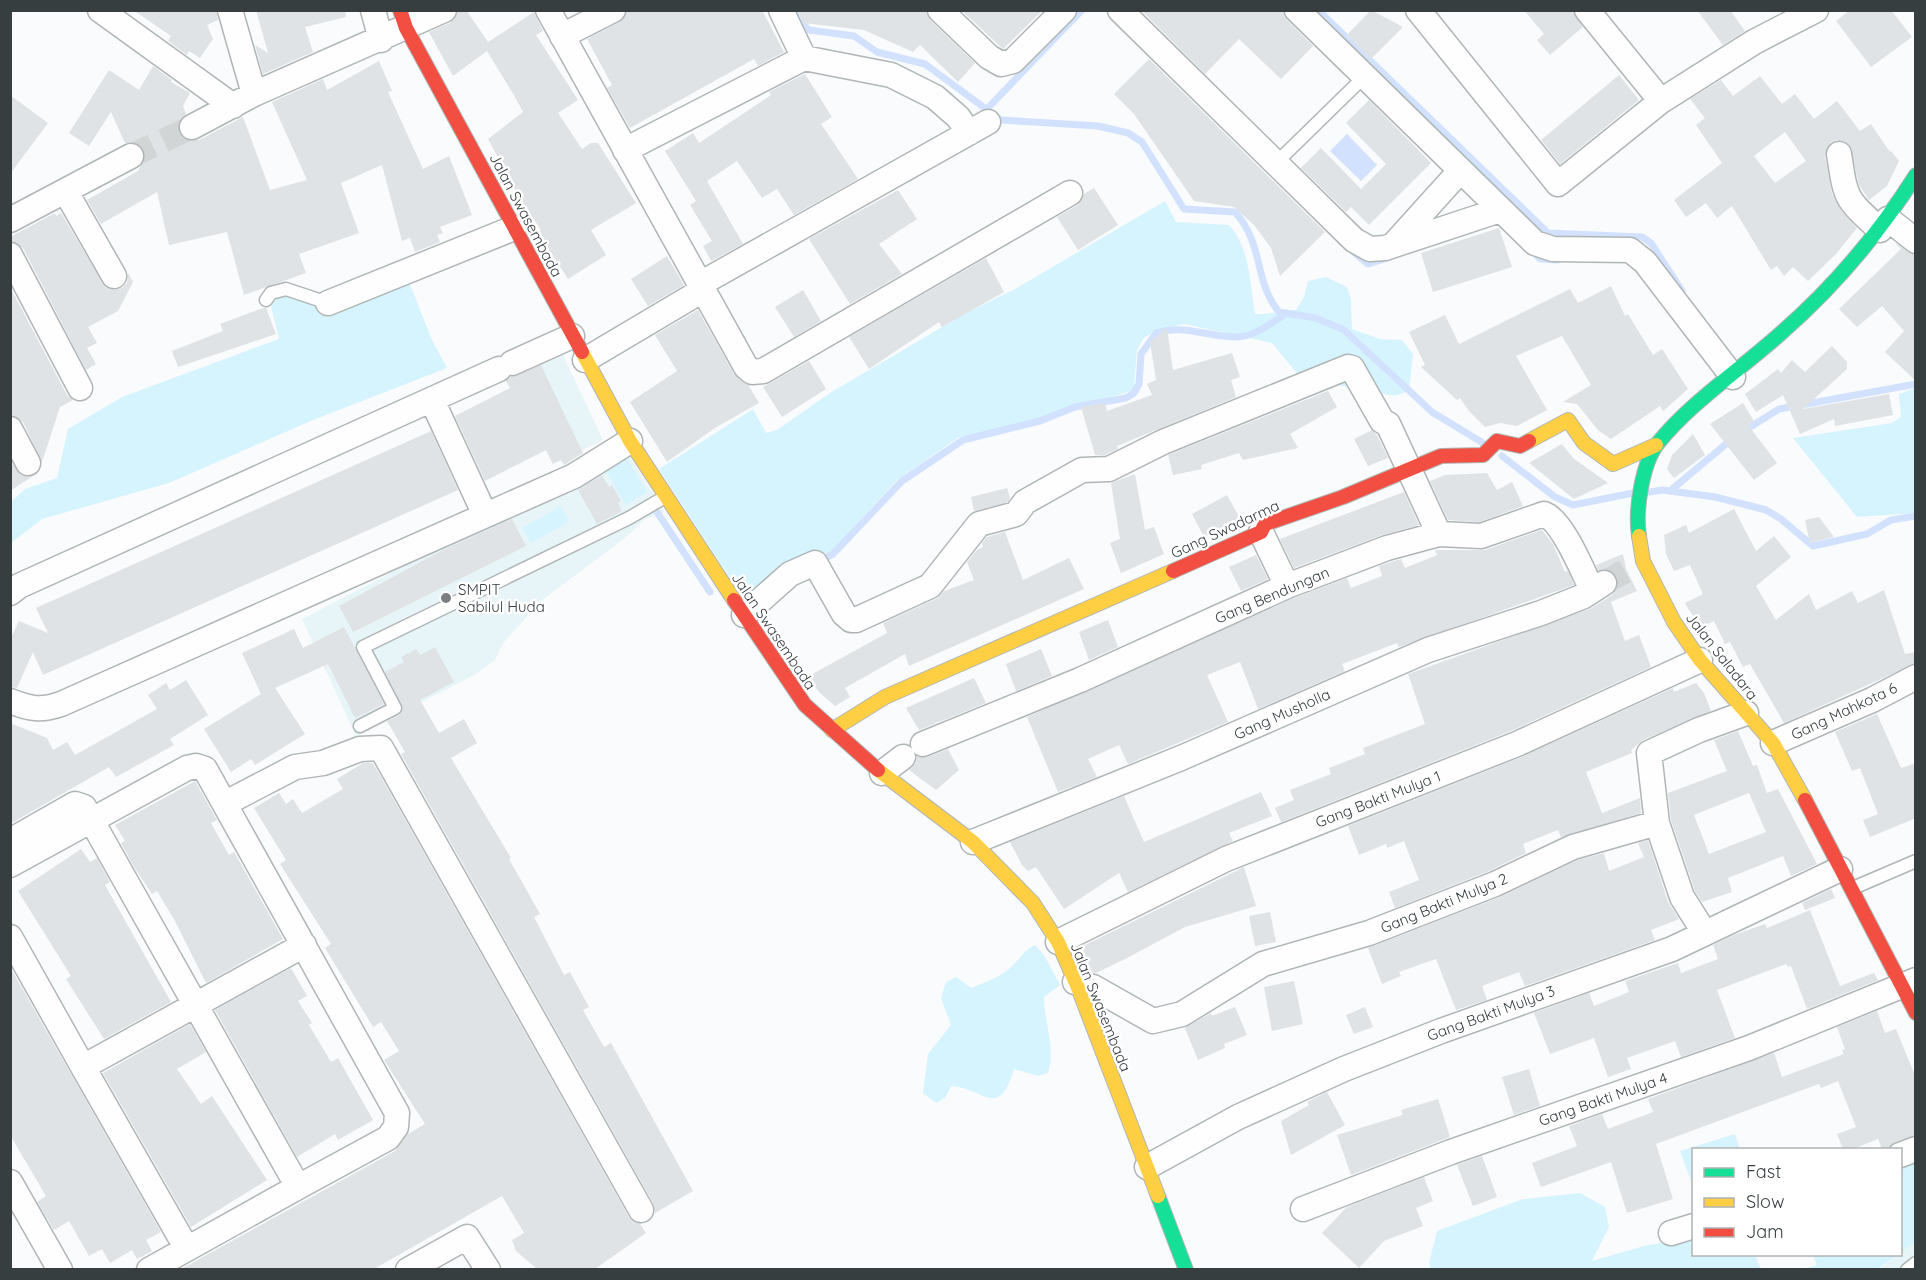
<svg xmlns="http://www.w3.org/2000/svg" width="1926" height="1280" viewBox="0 0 1926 1280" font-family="Quicksand,sans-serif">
<rect width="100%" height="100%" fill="#f9fbfc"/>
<path fill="#e7f5f9" d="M561 351 603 440 553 464 510 375Z
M629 456 665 512 645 519 625 538 542 600 504 642 495 660 476 674 356 736 302 619 452 541Z
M1915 1242V1269L1877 1270 1900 1254Z"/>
<path fill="#d6f4fe" d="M1165 201 1176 222 1229 225C1250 247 1250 285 1255 314 1271 315 1281 310 1296 310L1304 297 1308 281 1326 277 1347 287 1351 300 1352 329 1380 339 1402 340 1413 354 1409 391 1395 396 1301 378 1272 343 1184 324 1154 331 1143 339 1137 350 1134 386 1131 391 1018 425 959 437 897 480 832 551 814 557 747 604 659 469 753 409 766 433 777 430 830 393 966 313 1015 289Z
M409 282 432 340 447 368 313 420 169 483 42 519 11 543V502L25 489 57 478 68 429 122 397 279 339 271 306 280 294 300 296 328 314Z
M1915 388V513L1857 517 1793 438 1892 423 1901 417 1899 394Z
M627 458 647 492 626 505 605 470Z
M561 506 569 522 531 543 522 528Z
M1035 945 1044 955 1060 985 1044 997C1044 1022 1056 1049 1048 1073L1038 1076 1014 1069C998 1122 983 1087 951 1086L945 1098 936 1103 923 1093 928 1054 951 1025 941 998 946 982 956 977 971 988C984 983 1000 977 1010 968 1019 961 1024 949 1035 945Z
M1735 1134 1740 1149 1694 1150 1693 1186 1680 1151Z
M1915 1163V1242L1901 1253V1168Z
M1580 1193 1605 1207 1609 1227 1592 1261 1644 1246 1693 1237 1694 1254 1755 1255 1761 1269 1431 1270 1429 1263 1437 1231 1523 1199Z
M1813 1255V1254L1898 1255 1877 1269H1804L1817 1265Z"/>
<path fill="#d2e2fe" d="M1347 134 1377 165 1361 181 1330 151Z"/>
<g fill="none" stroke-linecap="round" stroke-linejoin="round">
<path stroke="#d2e2fe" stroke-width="7" d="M797 10 801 22 809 30 854 36 877 52 925 64 1001 120 1098 126 1128 133 1142 142 1184 209 1235 212C1265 246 1253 280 1279 312L1316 318 1344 330 1432 412 1483 443
M1318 10 1548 233 1642 237 1651 243 1682 291
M986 110 1082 10
M1351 250 1368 264 1391 257
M1533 251 1540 259 1557 260
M1744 431 1779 409 1916 384
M1502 456 1555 497 1573 505 1633 493
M1670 491 1732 439
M1650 492 1663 490 1715 497 1766 510 1781 519 1813 546 1867 534 1891 520 1916 516
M655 509 710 592
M823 559 833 554 902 481 963 440 1040 421 1075 407 1126 398 1134 393 1139 384 1141 354 1156 333C1186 324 1207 337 1236 337 1255 337 1271 323 1287 313"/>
</g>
<path fill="#dfe3e6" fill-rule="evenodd" d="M133 10H216L218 20 207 25 213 39 200 58 189 51 187 55 168 41 171 36Z
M256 10H345L346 17 305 27 313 52 263 74 255 45 268 53Z
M458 10H466L488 42 534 12 543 31 536 35 578 100 558 113 582 149 591 143H598L636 203 591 230 606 255 568 279 538 232 541 230 521 200 488 139 523 112 515 97 487 51 453 76 429 32 450 23Z
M627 10H762L784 52 758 66 754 59 630 128 607 88 612 85 587 39 620 22Z
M797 10H926L930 20 975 63 958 82 920 45 913 52 864 30 803 23Z
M961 10H1043L1003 49Z
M1141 10H1283L1287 20 1313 46 1281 79 1239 39 1205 74Z
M1371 10 1403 27 1371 59 1347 35Z
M1524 10H1573L1583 27 1550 55 1537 40 1544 34Z
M1697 10H1730L1745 31 1723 45Z
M1850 10H1891L1912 37 1871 67 1836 21Z
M1149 59 1325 232 1280 276 1271 248 1254 225 1234 207 1194 201 1134 114 1114 94Z
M379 61 392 91 388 92 423 169 449 156 472 215 440 227 443 233 437 235 440 242 415 252 410 238 402 241 382 165 341 183 359 233 299 254 306 273 244 295 227 232 169 245 157 192 101 224 87 200 138 171 145 157 139 144 125 143 111 112 89 146 69 133 109 70 139 90 153 66 172 80 171 82 190 93 183 106 186 114 178 126 180 134 185 139 199 140 243 117 270 190 307 180 272 102 323 79 327 90Z
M805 74 832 117 821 124 858 179 794 215 777 189 762 198 737 161 707 181 743 244 711 261 703 246 712 241 690 205 696 201 665 151 693 133 699 143 771 95 769 92Z
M1619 75 1639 100 1560 164 1541 140Z
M1760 76 1782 104 1795 94 1814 119 1837 101 1860 131 1871 124 1890 152 1891 151 1899 161 1887 186 1869 200 1859 185 1850 146 1837 140 1830 143 1825 156 1832 194 1842 212 1857 228 1835 255 1808 281 1793 267 1784 276 1777 266 1771 270 1732 206 1717 218 1706 203 1686 217 1674 200 1722 163 1696 125 1705 118 1690 99 1721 80 1733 96ZM1785 132 1806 161 1775 183 1754 156Z
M10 95 48 123 10 174Z
M1369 100 1431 163 1369 225 1351 207 1346 212 1301 168 1321 148 1361 189 1386 164 1346 123Z
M1094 188 1118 225 1078 250 1057 217 1078 205 1084 194Z
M898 190 917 219 879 244 902 274 850 304 809 239Z
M55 213 56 216 61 213 106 288 113 290 122 288 127 283 128 273 133 282 118 311 88 327 97 343 87 348 96 364 86 370 23 248 10 241V237Z
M1499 228 1512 267 1433 292 1421 253Z
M1894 242 1916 255V381L1885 352 1904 331 1882 306 1857 327 1839 309 1901 249Z
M667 256 684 285 648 306 631 279Z
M986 258 1004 292 942 327 939 322 869 369 849 337Z
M1611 286 1625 316 1628 314 1653 355 1662 349 1688 389 1663 411 1660 406 1611 439 1598 430 1577 404 1563 402 1591 385 1562 336 1516 356 1547 410 1517 426 1500 423 1485 427 1469 411 1460 398 1457 400 1421 367 1425 365 1409 332 1445 315 1459 344 1570 289 1578 303Z
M10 287 67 395 73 400 60 407 42 462 23 422 10 415Z
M803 290 821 321 794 337 775 307Z
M263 308H266L276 334 178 367 172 351 223 331 220 324Z
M698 310 734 374 749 386 759 403 715 428 667 462 630 402 677 371 655 335Z
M1167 328 1173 370 1232 353 1240 377 1231 380 1236 397 1117 446 1118 449 1105 455H1095L1081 407 1105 403 1107 411 1152 395 1147 384 1156 380 1150 342Z
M1832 346 1847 362V369L1803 409 1889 394 1893 415 1835 426 1834 419 1800 434 1783 395 1756 412 1745 394 1778 369 1781 373 1792 360 1805 372Z
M809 361 826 389 782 417 763 387Z
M541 365 583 453 564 465 561 460 553 464 546 450 485 481 455 416 510 388 506 381 511 377Z
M1328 391 1337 407 1290 434 1298 448 1243 460 1239 453 1201 465 1202 469 1173 475 1168 455Z
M1743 403 1754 421 1748 425 1777 463 1754 480 1710 424Z
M1372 430 1377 435 1388 458 1368 466 1354 439Z
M431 431 458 490 43 675 33 652 17 688 10 687V640L19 621 48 633 36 608Z
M1693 434 1705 455 1674 478 1667 469 1672 455Z
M1562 444 1573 458 1608 483 1574 499 1529 463Z
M10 460 21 475 28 477 39 472 10 491Z
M1487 473 1497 490 1512 482 1523 506 1479 522 1448 520 1430 481 1445 475Z
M1135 474 1145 530 1154 527 1164 554 1121 573 1110 543 1120 539 1111 483Z
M602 475 609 487 612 485 621 501 618 503 622 511 597 524 578 490Z
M1007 488 1010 498 1008 502 974 511 971 497Z
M1404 492 1419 525 1382 535 1294 568 1280 539Z
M1227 495 1241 520 1204 537 1192 514Z
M1734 509 1756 551 1774 536 1791 557 1756 586 1776 620 1809 594 1816 610 1852 591 1858 603 1884 590 1905 654 1916 652V663L1784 723 1750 664 1743 667 1730 642 1725 644 1714 621 1701 627 1687 607 1685 603 1703 594 1690 565 1674 571 1666 554 1664 535 1686 525 1689 533Z
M1819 517 1834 537 1810 543 1805 520Z
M512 519 526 546 353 632 339 606 443 550Z
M1542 530 1553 544 1565 572 1568 571 1574 585 1399 647 1397 643 1342 664 1345 671 1258 709 1240 662 1207 675 1228 722 1128 764 1119 745 1088 759 1097 777 1058 792 1027 717 1292 599 1347 578 1351 588 1382 576 1379 566 1391 562 1401 559 1405 568 1437 555 1435 550H1485Z
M1005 532 1023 580 1069 558 1084 589 909 666 905 654 845 688 850 697 835 706 820 693 807 677 887 633 883 623 936 599 944 591 974 580 967 562 977 550 983 547 982 543 987 537Z
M1623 554 1626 569 1637 591 1611 602 1625 641 1639 635 1651 667 1511 731 1281 822 1275 808 1294 800 1290 790 1331 774 1329 768 1365 754 1363 748 1425 724 1408 674 1592 608 1612 595 1618 583 1611 571 1598 570 1596 565Z
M1256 555 1268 579 1241 591 1229 567Z
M1108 620 1118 647 1089 660 1079 632Z
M344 627 384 704 355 718 328 664 275 688 305 734 255 765 251 759 231 772 204 729 261 694 242 653 294 629 303 648Z
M435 647 454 682 420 700 439 733 464 719 477 743 451 758 511 858 509 859 540 914 534 917 564 975 570 972 589 1007 583 1010 604 1047 611 1043 693 1191 655 1213 653 1203 401 754 405 752 387 721 399 715 403 708 385 672 404 662 401 657 416 649 420 655Z
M1041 649 1052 676 1016 691 1006 664Z
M974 678 986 703 919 730 906 708Z
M186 680 208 715 170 739 174 745 116 777 109 767 10 824V723L47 738 53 750 67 742 75 755 157 709 148 695 166 683 170 690Z
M1696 683 1704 693 1711 711 1643 740 1631 750 1632 753 1586 772 1602 813 1640 798 1641 813 1561 837 1558 830 1523 844 1526 853 1489 871 1395 908 1389 892 1419 880 1404 841 1387 848 1386 844 1359 855 1348 826 1522 757 1673 688 1674 692Z
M1877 714 1901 768 1916 763V818L1870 837 1863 820 1878 814 1860 768 1852 771 1835 732Z
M1738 731 1753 766 1757 765 1767 793 1778 789 1817 864 1791 876 1783 856 1728 878 1732 892 1702 902 1695 891 1671 820 1668 793 1727 771 1714 740ZM1749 793 1766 832 1709 854 1694 815Z
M948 749 959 770 936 790 909 770 916 763 917 757H928Z
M363 763H372L376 768 629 1217 640 1224 646 1233 595 1269H537L516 1251 512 1240 524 1233 502 1196 374 1269H181L395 1151 408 1134 425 1124 384 1060 399 1051 381 1022 373 1027 325 948 331 944 280 864 286 860 254 808 279 793 286 804 293 799 302 813 343 789 337 779Z
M195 781 217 820 211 823 229 855 234 852 241 864 283 939 206 983 175 921 157 891 152 894 134 867 121 843 125 841 115 825Z
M1261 792 1272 816 1229 833 1233 841 1128 892 1119 873 1064 909 1036 867 1028 871 1022 865 1010 842 1124 796 1144 842Z
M1648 840 1668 902 1679 919 1651 930 1655 940 1525 986 1519 972 1482 986 1487 1000 1456 1010 1436 959 1399 972 1401 976 1382 984 1368 948 1500 897 1578 860 1604 853 1609 871 1644 857 1638 843Z
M81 849 90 862 97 858 110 882 105 885 171 1002 104 1039 66 979 71 976 18 891Z
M1244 867 1256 906 1185 927 1127 958 1096 973 1092 972 1081 947Z
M1831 889 1835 898 1805 910 1802 903Z
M1810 910 1840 986 1874 973 1878 980 1807 1009 1791 966 1788 967 1786 964 1717 990 1735 1038 1681 1057 1675 1041 1627 1058 1631 1069 1608 1077 1594 1038 1550 1054 1534 1013 1589 993 1594 1006 1629 992 1625 981 1678 963 1681 973 1718 959 1713 945 1734 935 1765 924 1767 928Z
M1270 912 1276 942 1255 946 1249 916Z
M10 967 161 1232 146 1240 152 1251 137 1259 132 1250 110 1263 102 1249 89 1256 69 1221 54 1230 37 1202 46 1196 10 1135Z
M291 968 307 996 298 1001 312 1023 309 1025 331 1062 338 1058 373 1120 338 1140 335 1134 297 1157 215 1010Z
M1294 981 1303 1024 1272 1031 1264 987Z
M1235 1007 1247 1035 1224 1044 1225 1048 1198 1060 1185 1028 1211 1013 1212 1016Z
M1365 1007 1373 1027 1354 1034 1346 1015Z
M1877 1011 1885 1033 1896 1029 1916 1078V1135L1895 1142 1887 1149H1882L1878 1139 1853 1149H1843L1837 1134 1856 1127 1838 1081 1821 1088 1819 1084 1656 1144 1673 1199 1627 1213 1611 1162 1541 1187 1532 1163 1577 1146 1569 1126 1602 1114 1608 1129 1653 1112 1648 1099 1774 1053 1782 1077 1844 1054 1842 1050 1845 1049 1837 1027Z
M190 1024 206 1052 177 1069 201 1104 212 1096 267 1180 191 1227 103 1073Z
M1529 1069 1540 1106 1514 1115 1502 1077Z
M1327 1092 1345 1125 1291 1155 1281 1121 1309 1105 1307 1102Z
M1438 1099 1450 1137 1351 1175 1337 1135 1403 1115 1401 1110Z
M1482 1156 1497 1197 1473 1206 1457 1165Z
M1424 1177 1433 1201 1416 1208 1423 1226 1384 1241 1359 1268 1322 1233 1347 1207Z"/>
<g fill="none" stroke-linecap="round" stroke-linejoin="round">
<path stroke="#d2d5d6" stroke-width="24" stroke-dasharray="24 12" stroke-linecap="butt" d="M131 156 192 127
M1604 583 1631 568"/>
<g stroke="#b0b5b6" stroke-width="15">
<path id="lane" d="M1276 163 1364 77
M266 300 271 293 286 289 328 303
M360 726 395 708 363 647 629 518 665 497
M1853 888 1916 861
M1907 1270 1916 1263"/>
</g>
<g stroke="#b0b5b6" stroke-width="27">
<path id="street" d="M100 10 233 106
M230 10 254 94
M373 10 381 40
M548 10 746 367 752 372 763 371 1070 193
M781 10 804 58
M940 10 989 57 1001 64 1013 61 1064 10
M1120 10 1354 240 1370 249 1385 248 1500 210
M1297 10 1535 243 1553 249 1630 250 1645 262 1733 377
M1418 10 1558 184 1661 101 1587 10
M562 36 613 10
M1661 101 1754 42 1816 10
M192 127 254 94 444 10
M625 150 804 58 891 75 935 97 958 117 969 133
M1839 154C1846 200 1845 198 1880 230
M66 192 114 276
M1888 219 1916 241
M10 220 131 156
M1395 243 1460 171
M10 255 80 388
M700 284 988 122
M328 303 514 228
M585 360 703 290
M512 363 572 336
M432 400 485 515
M10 429 28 463
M1261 532 1287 586
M10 593 19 586 499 369
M744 615 790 574 815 563 844 614 851 620H856L930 586 979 524 1016 514 1025 502 1082 470 1109 469 1163 442 1348 367 1352 368 1382 421 1388 424 1439 534
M10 701C30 709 41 711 61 704L574 476 630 441
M1773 743 1872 700 1916 677
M923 744 1080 680 1287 586 1387 548 1439 534 1481 536 1544 514C1563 521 1583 572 1592 590
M882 773 903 757
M226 803 295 767 323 763 360 749 381 748 641 1210
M1657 823 1682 897 1704 932
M10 841 75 804 84 807 298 1187 149 1270
M973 842 1181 758 1428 650 1541 613 1584 596 1604 583
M10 865 187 768 196 766 205 769 397 1113 396 1127 388 1138 298 1187
M10 937 83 1067
M1058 942 1226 859 1517 744 1700 660
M1075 982 1093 987 1153 1021 1182 1014 1263 964 1369 933 1495 884 1573 847 1657 823 1649 753 1699 730 1746 713
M1900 1155 1916 1149
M1147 1167 1238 1117 1344 1069 1441 1031 1672 949 1840 869
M10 1182 60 1270
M1303 1209 1451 1152 1749 1048 1916 980
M1671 1233 1694 1226
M187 1249 83 1067 304 945
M408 1270 467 1237 488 1270"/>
</g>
<g stroke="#b0b5b6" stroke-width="16">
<path id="fast" d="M1639 536C1635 511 1642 463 1658 443 1690 403 1741 369 1780 334 1834 287 1878 235 1916 175
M1158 1196 1186 1270"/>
</g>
<g stroke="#b0b5b6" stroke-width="16">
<path id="slow" d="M582 352 630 441 734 600
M1529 441 1568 420 1584 443 1613 464 1656 445
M1639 536 1643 561 1674 622 1700 660 1773 743 1805 800
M832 730 885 697 1173 571
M878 770 973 842 1033 903 1058 942 1079 990 1158 1196"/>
</g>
<g stroke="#b0b5b6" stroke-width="16">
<path id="jam" d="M400 10 406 28 582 352
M1173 571 1261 532 1265 524 1343 497 1441 456 1483 455 1497 441 1520 446 1529 441
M734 600 805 705 878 770
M1805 800 1916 1013"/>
</g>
<use href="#lane" stroke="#fefeff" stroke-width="12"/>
<use href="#street" stroke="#fefeff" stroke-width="24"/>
<use href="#fast" stroke="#16e098" stroke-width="14"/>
<use href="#slow" stroke="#ffcf43" stroke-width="14"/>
<use href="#jam" stroke="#f24e42" stroke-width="14"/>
</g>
<circle fill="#7a8082" stroke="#fff" stroke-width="2" cx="446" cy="598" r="6"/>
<g text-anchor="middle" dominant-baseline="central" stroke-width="5" stroke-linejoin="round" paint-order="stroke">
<g font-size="15" fill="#363e40" stroke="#fff">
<text transform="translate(526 215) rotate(62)">Jalan Swasembada</text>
<text transform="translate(1225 529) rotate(-25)">Gang Swadarma</text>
<text transform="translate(1272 595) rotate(-23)">Gang Bendungan</text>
<text transform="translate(774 631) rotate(56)">Jalan Swasembada</text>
<text transform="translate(1722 656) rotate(52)">Jalan Saladara</text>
<text transform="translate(1844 711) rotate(-25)">Gang Mahkota 6</text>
<text transform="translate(1282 714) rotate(-24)">Gang Musholla</text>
<text transform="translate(1378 799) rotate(-21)">Gang Bakti Mulya 1</text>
<text transform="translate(1444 903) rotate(-22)">Gang Bakti Mulya 2</text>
<text transform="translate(1101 1007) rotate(68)">Jalan Swasembada</text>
<text transform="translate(1491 1013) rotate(-20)">Gang Bakti Mulya 3</text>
<text transform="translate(1603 1099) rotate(-19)">Gang Bakti Mulya 4</text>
</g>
<g font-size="15" fill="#363e40" stroke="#fff" text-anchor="start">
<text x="458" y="589">SMPIT<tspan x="458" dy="17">Sabilul Huda</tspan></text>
</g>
</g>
<rect width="1926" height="1280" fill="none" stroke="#363e40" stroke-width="24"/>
<rect x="1692" y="1148" width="210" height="108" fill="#ffffff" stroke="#afb2b3" stroke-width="1.5"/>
<rect x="1704" y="1168" width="30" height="9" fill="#16e098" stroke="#afb2b3" stroke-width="1.5"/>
<text x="1746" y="1178" font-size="18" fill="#363e40">Fast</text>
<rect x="1704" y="1198" width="30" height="9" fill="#ffcf43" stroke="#afb2b3" stroke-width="1.5"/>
<text x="1746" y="1208" font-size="18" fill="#363e40">Slow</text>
<rect x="1704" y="1228" width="30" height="9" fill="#f24e42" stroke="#afb2b3" stroke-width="1.5"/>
<text x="1746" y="1238" font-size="18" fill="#363e40">Jam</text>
</svg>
